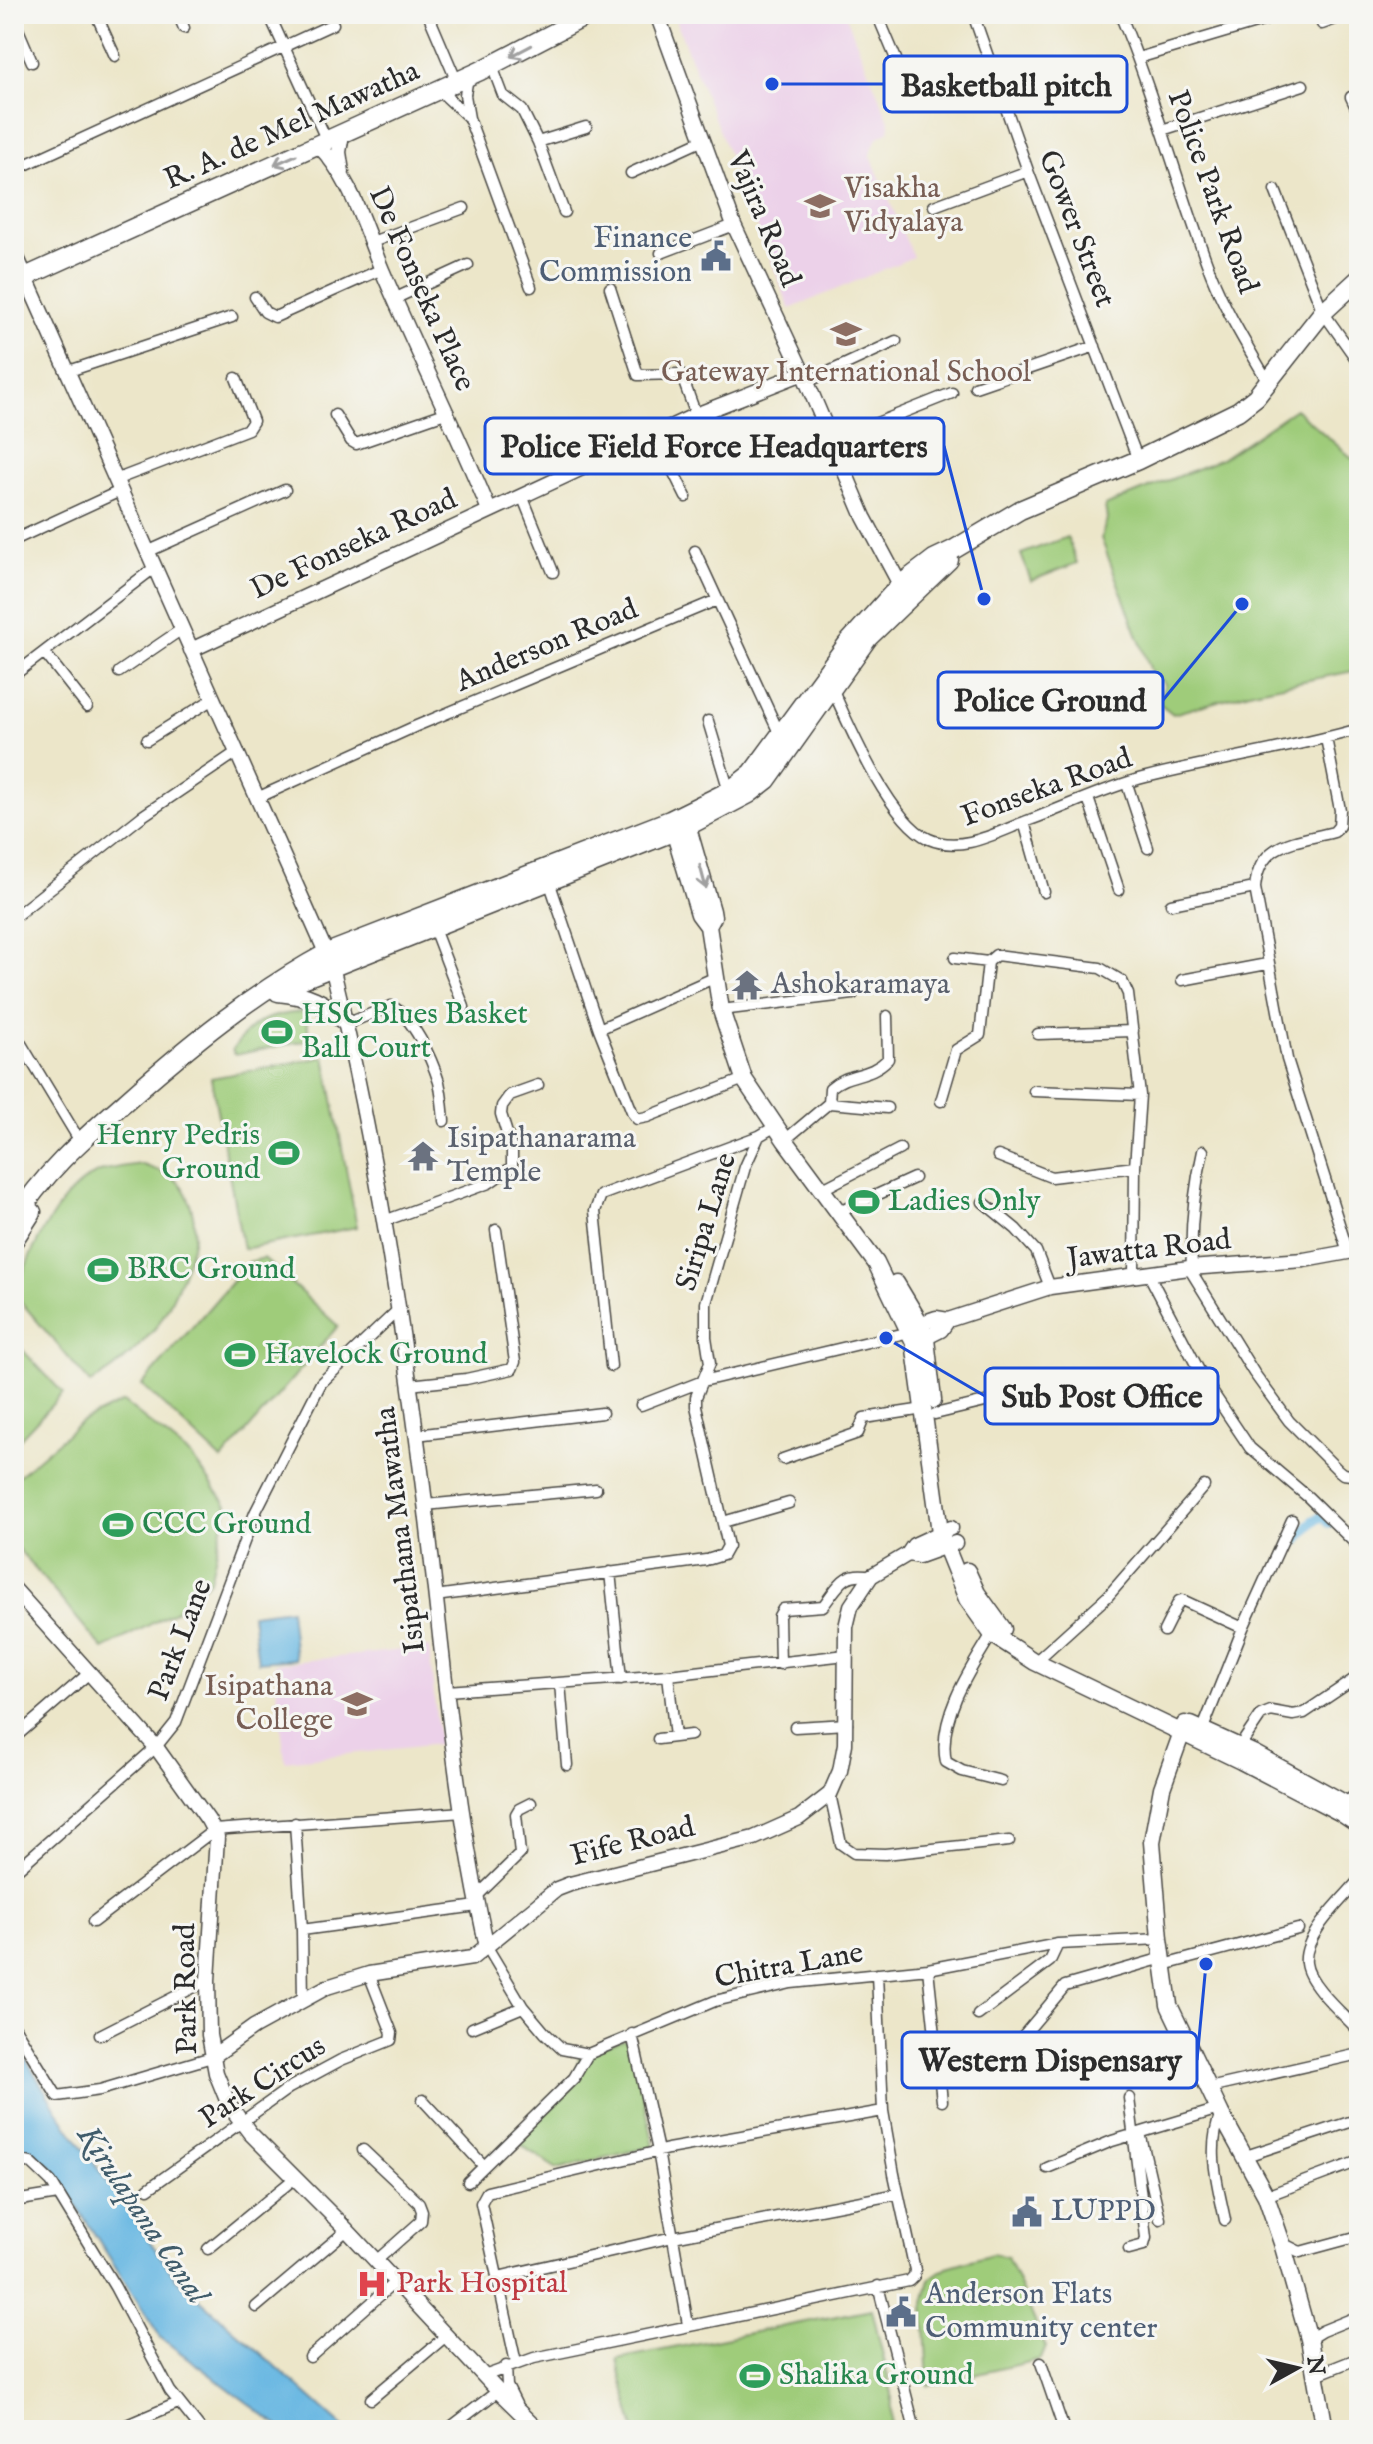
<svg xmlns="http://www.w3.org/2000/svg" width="1373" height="2444" viewBox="0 0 1373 2444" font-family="'IM FELL English',serif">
<rect width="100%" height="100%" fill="#f6f6f2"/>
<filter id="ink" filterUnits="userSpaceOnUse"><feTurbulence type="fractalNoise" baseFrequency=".0125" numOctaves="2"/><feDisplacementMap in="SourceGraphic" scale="16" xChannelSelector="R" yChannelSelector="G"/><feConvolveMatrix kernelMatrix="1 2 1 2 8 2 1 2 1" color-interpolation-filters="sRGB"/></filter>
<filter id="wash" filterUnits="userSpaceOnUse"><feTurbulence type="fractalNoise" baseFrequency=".006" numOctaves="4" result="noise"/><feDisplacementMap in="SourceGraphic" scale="32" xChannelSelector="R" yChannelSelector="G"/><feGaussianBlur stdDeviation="1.8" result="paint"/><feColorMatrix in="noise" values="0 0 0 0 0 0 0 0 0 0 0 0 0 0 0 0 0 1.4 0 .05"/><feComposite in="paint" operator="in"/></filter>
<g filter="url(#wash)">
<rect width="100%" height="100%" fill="#ece6c9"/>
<path fill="#ecd1e9" d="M673 14H845L890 123 889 131 877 138 870 154 913 257 790 309Z
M429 1647 439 1744 285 1761 274 1664Z"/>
<path fill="#9fcc7a" stroke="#657c52" stroke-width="2" d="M1295 409 1359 464V670L1253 691 1173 714 1159 703 1165 684 1151 671 1101 538 1107 519 1105 506 1221 459Z
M1067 537 1077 563 1031 581 1021 554Z
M300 1012 307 1016 309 1040 235 1055 232 1050C254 1020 263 1017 300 1012Z
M325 1057 357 1227 243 1249 211 1078Z
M140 1164C153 1169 170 1173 179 1183 190 1194 196 1221 194 1236 190 1262 169 1312 152 1332 135 1351 113 1372 90 1383L15 1295C28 1255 60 1185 103 1171 115 1167 128 1166 140 1164Z
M264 1258 338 1326 222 1460 142 1385 249 1262Z
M14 1341 63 1393 14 1445Z
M123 1402 191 1456 227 1505 210 1580 174 1612 103 1649 14 1544 16 1478 81 1422Z
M631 2038 654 2146 557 2169 512 2139 575 2078 580 2054Z
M992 2254 1007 2257 1046 2347 1041 2359 928 2386 924 2303 930 2279 947 2267Z
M872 2309 892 2394 891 2430H635L617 2359Z"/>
<path fill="#68b7e2" stroke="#4a7186" stroke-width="2" d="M290 1609 295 1659 258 1662 252 1614Z
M14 2039 57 2111 176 2278 347 2430H284L161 2338 51 2166 14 2146V2102L17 2099 14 2094Z"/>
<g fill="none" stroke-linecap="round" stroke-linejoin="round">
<path stroke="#68b7e2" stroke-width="10" d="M1297 1540 1313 1521 1323 1516 1329 1523"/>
</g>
</g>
<g filter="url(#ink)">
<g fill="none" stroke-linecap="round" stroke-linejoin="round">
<g stroke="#484743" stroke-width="13">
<path id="street" d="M96 14 115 56
M178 14 184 28
M269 14 327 141
M428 14 457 82
M877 14 896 59
M973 14 1028 171 1138 460
M1120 14C1156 99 1178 188 1211 274 1226 312 1248 347 1268 382
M14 20 32 62
M1322 24 1349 14
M1138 58 1269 19 1272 14
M492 66 503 95 522 110 538 142 564 212
M468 77 465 95 469 118 531 287
M439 90 467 116
M1351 97 1359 114
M1162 130 1303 85
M538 142 586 127
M14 170 333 24
M631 173 701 141
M1275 190 1323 312 1359 363
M934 206 1028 171
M372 242 464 208
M661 253 734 225
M610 288 638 375 681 374 696 415
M255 297 265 312 275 317 382 269
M396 298 468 265
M66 372 232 317
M807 382 896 341
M975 387 1095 346
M335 415 351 441 356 444 448 412
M655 435 686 497
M832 441 952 393
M115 480 248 429 253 421 236 378
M523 498 553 572
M14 540 120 491
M695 551 780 735
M147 552 285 490
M44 652 87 707
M119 672 182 629
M14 675 154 568
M832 688C849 726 890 822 929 839 961 853 996 833 1027 821 1066 807 1106 787 1146 777 1217 759 1289 749 1359 729
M708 721 729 791
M1326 738 1340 810 1339 826 1334 832C1296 842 1259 841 1255 888L1287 1059 1348 1252
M147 740 213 699
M1127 784 1148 848
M257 798 414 727 717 600
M1088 798 1119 890
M1024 822 1044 892
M549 881 599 1029 633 1114 637 1119 647 1117 744 1079
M1171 904 1255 888
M14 917 141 817 237 752
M433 926 464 1007
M955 958 988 962
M1182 980 1267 964
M721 1010 853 994
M346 1024 391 1006C413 1016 432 1060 439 1082 442 1095 443 1109 444 1121
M599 1029 716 977
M1038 1034 1133 1031
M20 1042 81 1143
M1034 1091 1140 1095
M941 1101 956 1050 980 1035 988 962 996 955 1100 968 1122 981 1128 994 1140 1095 1135 1167 1134 1275
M829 1103 887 1108
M785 1140 829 1103 830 1088C850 1071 868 1079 888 1059L887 1016
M998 1156 1051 1177 1135 1167
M821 1190 900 1149
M983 1202 1016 1229 1036 1251 1050 1287
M839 1212 914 1178
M384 1221 489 1183 512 1167V1150L501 1114 502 1106 510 1095 538 1085
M1189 1268 1254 1373 1289 1421 1338 1470 1343 1474 1359 1476
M1192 1268C1190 1229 1194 1190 1203 1151
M1148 1273 1203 1378 1250 1448 1308 1497 1359 1547
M611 1366 595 1211 601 1195 759 1136
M409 1385 466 1379 512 1369 515 1362 496 1230
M641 1405 703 1381 910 1332
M935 1414 1031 1391
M416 1435 602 1413
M783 1459 858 1433 864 1418 924 1409
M425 1505 596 1489
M723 1522 789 1503
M710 1559 723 1555 728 1546 696 1406V1397L710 1363 706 1337V1303L745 1167 759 1136 776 1126
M610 1572 621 1679
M435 1596 706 1560
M1164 1631 1179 1601 1182 1600 1243 1628
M992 1634C970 1669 937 1719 946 1762L962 1771 1001 1781
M1035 1662 1108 1596 1204 1486
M780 1664 779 1616 783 1609 823 1606C839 1586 843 1570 871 1576
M668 1675 675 1737
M560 1683 567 1765
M447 1691 668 1675 846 1655
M795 1727 847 1724
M1202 1731 1243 1628 1292 1520
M14 1738 88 1674
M658 1739 691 1735
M1240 1746 1261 1715 1271 1711 1293 1715 1304 1713 1359 1676
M830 1794 841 1844 854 1853 885 1854 1009 1841
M1347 1803 1359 1790
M295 1823 302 1930 303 2000
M14 1872 156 1747 176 1722 255 1513 321 1383 398 1310
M476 1897 520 1854 516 1814 519 1809 531 1803
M93 1922 214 1830 463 1812
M302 1930 477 1906
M487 1947 523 2007 545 2033 562 2049 588 2054 715 2001 791 1983 928 1969 1058 1944 1160 1939
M1164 1965 1298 1929
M928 1969 942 2101
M978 2015 1050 1961 1058 1944
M14 2026 57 2096 100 2090 212 2057
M472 2028 523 2007
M1356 2028C1342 2013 1308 1984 1306 1963 1303 1935 1342 1900 1359 1880
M632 2034 658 2151 688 2325
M100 2035 208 1980
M992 2073 1065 1986 1163 1958
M1209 2088 1359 2054
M1129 2098 1146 2238 1144 2245 1129 2249
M423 2100 484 2166
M1221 2114C1206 2149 1218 2185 1225 2220
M1140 2133 1160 2219
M363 2150 419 2203 422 2211 421 2221 376 2261
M1246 2156 1359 2119
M14 2159 31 2163 51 2182 115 2287 170 2391 201 2430
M1047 2168 1112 2141 1219 2109
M468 2182 574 2078 588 2054
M148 2189 289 2088 341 2060 391 2040 392 2033 369 1974
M1266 2196 1359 2161
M14 2201 58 2194
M1282 2243 1300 2252 1359 2236
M208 2249 295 2178
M498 2277 673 2237 898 2194
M878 2286 915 2430
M256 2307 347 2230
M1309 2339 1322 2331 1359 2316
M310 2357 395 2282
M516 2363 481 2203 487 2192 668 2149 883 2111
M1041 2363 1064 2430
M506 2366 507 2386 516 2404
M1316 2375 1359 2358
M484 2376 534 2358 909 2281 914 2276 915 2270 894 2174 883 2111 877 1974
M371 2399 446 2336
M115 2430 178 2403
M447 2430 498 2391"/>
</g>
<g stroke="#484743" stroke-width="17">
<path id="secondary" d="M657 14 734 225 803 373 864 517 905 594
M318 145C352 179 364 227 382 270 416 350 456 429 489 510
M342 172 339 152 342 134
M14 251 332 966C375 1142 403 1323 425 1503 443 1651 454 1802 487 1947
M191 650 696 415 803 373
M913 1326 936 1318 948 1320 1050 1287 1189 1268 1304 1260 1359 1250
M917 1342 941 1330 948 1320
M908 1554 919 1556 955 1543
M14 1589 156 1747 208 1820 217 1837 208 1980 209 2035 216 2073 229 2105 250 2133 347 2230 498 2391 538 2430
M212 2057 254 2027 327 1987 369 1974 472 1958 557 1889 570 1884 754 1838 799 1818 830 1794 840 1771 845 1744 846 1627 851 1606 871 1576 908 1554 914 1545 951 1528"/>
</g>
<g stroke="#484743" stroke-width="19">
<path id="primary" d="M684 814 712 911 713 917 708 926
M671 821 699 914 708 926 721 1010 744 1079 785 1140 876 1263 914 1342 940 1532 967 1599 992 1634 1035 1662 1241 1761 1341 1813 1359 1825
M896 1283 920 1323 926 1339 933 1400
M967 1571 977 1593 1003 1629
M1185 1724 1162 1788 1152 1842 1160 1939 1169 2005 1221 2114 1266 2196 1282 2243 1309 2339 1325 2430
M1191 1725 1255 1754 1359 1811"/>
</g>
<g stroke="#484743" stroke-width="21">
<path id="highway" d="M14 282 480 71 590 14
M298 981 688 826 749 794 767 780 868 638 949 560
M278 992C308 995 323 1002 346 1022
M14 1221C42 1174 85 1137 126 1101 189 1045 253 993 327 953L670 820 729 791 752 773 847 644 900 585 934 559 953 550 1020 510 1138 460 1238 411 1256 397 1323 312 1359 279
M14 1240 32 1212"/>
</g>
<use href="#street" stroke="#fff" stroke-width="10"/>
<use href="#secondary" stroke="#fff" stroke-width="14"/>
<use href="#primary" stroke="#fff" stroke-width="16"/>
<use href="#highway" stroke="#fff" stroke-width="18"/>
</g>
<defs><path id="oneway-shaft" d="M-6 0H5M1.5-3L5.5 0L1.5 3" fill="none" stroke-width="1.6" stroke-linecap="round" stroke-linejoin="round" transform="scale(2)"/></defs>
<g stroke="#a0a0a0">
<use href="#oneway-shaft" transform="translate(521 51) rotate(152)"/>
<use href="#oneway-shaft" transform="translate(285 160) rotate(156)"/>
<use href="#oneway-shaft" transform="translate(703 877) rotate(75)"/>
</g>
</g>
<defs>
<g id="school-bare" transform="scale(2.4)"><path d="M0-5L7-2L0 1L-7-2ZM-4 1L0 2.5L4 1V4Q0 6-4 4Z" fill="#8d6e63" stroke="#f6f6f2" stroke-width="2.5" paint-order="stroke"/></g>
<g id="civic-bare" transform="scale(2.4)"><path d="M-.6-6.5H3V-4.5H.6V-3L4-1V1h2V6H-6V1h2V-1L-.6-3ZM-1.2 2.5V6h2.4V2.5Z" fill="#5c6f8a" stroke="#f6f6f2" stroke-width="2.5" paint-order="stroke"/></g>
<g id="temple-bare" transform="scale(2.4)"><path d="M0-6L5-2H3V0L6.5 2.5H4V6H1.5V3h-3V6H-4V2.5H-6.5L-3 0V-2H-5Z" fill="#6b7280" stroke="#f6f6f2" stroke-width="2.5" paint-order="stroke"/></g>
<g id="stadium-bare" transform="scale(2.4)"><path d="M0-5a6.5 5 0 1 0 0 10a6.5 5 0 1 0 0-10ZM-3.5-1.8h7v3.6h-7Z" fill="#2e9e5b" stroke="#f6f6f2" stroke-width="2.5" paint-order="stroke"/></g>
<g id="hospital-bare" transform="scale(2.4)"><path d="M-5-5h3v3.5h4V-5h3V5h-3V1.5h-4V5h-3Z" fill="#e0444e" stroke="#f6f6f2" stroke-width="2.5" paint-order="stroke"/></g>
</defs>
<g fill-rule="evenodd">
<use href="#school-bare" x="820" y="206"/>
<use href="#civic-bare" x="716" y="256"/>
<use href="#school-bare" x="846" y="334"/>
<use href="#temple-bare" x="747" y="985"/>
<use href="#stadium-bare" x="277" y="1032"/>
<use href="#stadium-bare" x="284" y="1153"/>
<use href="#temple-bare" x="423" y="1156"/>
<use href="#stadium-bare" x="864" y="1202"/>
<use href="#stadium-bare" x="103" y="1270"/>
<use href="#stadium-bare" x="240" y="1355"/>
<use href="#stadium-bare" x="118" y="1525"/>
<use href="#school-bare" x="357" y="1704"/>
<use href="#civic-bare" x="1027" y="2212"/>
<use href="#hospital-bare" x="372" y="2284"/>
<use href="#civic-bare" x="901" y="2312"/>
<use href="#stadium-bare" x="755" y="2376"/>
</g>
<g text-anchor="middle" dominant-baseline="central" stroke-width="6" stroke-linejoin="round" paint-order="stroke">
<g font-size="30" fill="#2b2b2b" stroke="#f6f6f2">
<text transform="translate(292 126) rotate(-24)">R. A. de Mel Mawatha</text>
<text transform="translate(1212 192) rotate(70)">Police Park Road</text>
<text transform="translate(763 219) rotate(67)">Vajira Road</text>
<text transform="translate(1076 229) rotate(69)">Gower Street</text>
<text transform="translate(421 289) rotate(66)">De Fonseka Place</text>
<text transform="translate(354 545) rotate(-25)">De Fonseka Road</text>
<text transform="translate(547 646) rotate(-23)">Anderson Road</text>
<text transform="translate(1047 788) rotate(-20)">Fonseka Road</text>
<text transform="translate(707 1222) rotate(-73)">Siripa Lane</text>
<text transform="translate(1149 1250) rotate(-7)">Jawatta Road</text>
<text transform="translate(401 1530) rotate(-97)">Isipathana Mawatha</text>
<text transform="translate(181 1640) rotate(-69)">Park Lane</text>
<text transform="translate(633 1842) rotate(-14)">Fife Road</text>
<text transform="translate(789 1966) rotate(-10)">Chitra Lane</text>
<text transform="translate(187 1989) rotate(-91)">Park Road</text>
<text transform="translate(263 2083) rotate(-33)">Park Circus</text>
</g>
<g font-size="30" fill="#785e54" stroke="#f6f6f2" text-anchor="start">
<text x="844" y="189">Visakha<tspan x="844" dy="34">Vidyalaya</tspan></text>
<text x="846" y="373" text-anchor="middle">Gateway International School</text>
<text x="333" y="1687" text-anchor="end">Isipathana<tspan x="333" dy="34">College</tspan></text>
</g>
<g font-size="30" fill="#4e5e75" stroke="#f6f6f2" text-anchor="start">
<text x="692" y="239" text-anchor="end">Finance<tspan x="692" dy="34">Commission</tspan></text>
<text x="1051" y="2212">LUPPD</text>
<text x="925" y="2295">Anderson Flats<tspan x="925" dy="34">Community center</tspan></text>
</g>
<g font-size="30" fill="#5b616d" stroke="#f6f6f2" text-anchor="start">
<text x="771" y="985">Ashokaramaya</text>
<text x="447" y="1139">Isipathanarama<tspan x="447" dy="34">Temple</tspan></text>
</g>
<g font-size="30" fill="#27864d" stroke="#f6f6f2" text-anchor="start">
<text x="301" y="1015">HSC Blues Basket<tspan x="301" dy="34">Ball Court</tspan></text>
<text x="260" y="1136" text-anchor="end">Henry Pedris<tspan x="260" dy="34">Ground</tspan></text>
<text x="888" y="1202">Ladies Only</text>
<text x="127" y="1270">BRC Ground</text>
<text x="264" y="1355">Havelock Ground</text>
<text x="142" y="1525">CCC Ground</text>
<text x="779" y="2376">Shalika Ground</text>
</g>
<g font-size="30" fill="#be3a42" stroke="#f6f6f2" text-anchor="start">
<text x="396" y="2284">Park Hospital</text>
</g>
<g font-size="32" font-style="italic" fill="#405c6b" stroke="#f6f6f2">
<text transform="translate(142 2215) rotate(56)">Kirulapana Canal</text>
</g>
</g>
<path fill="none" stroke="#1d4ed8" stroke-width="3" d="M772 84L884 84M984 599L944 446M1242 604L1163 700M886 1338L985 1396M1206 1964L1197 2060"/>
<g fill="#1d4ed8" stroke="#f6f6f2" stroke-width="3">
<circle cx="772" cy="84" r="8"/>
<circle cx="984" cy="599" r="8"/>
<circle cx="1242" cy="604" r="8"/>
<circle cx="886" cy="1338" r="8"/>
<circle cx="1206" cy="1964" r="8"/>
</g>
<g fill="#f6f6f2" stroke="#1d4ed8" stroke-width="3">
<rect x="884" y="56" width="243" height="56" rx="8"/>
<rect x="485" y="418" width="459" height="56" rx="8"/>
<rect x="938" y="672" width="225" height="56" rx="8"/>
<rect x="985" y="1368" width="233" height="56" rx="8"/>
<rect x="902" y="2032" width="295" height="56" rx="8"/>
</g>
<g font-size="32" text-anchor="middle" font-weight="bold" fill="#2b2b2b">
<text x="1006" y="96">Basketball pitch</text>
<text x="714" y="457">Police Field Force Headquarters</text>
<text x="1050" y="711">Police Ground</text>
<text x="1102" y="1407">Sub Post Office</text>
<text x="1050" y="2071">Western Dispensary</text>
</g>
<rect width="1373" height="2444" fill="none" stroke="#f6f6f2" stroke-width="48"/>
<g transform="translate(1297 2368) rotate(82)" stroke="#f6f6f2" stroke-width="6" paint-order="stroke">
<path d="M0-6L14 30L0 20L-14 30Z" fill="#2b2b2b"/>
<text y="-12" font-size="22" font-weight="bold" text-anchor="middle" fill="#2b2b2b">N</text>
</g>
</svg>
